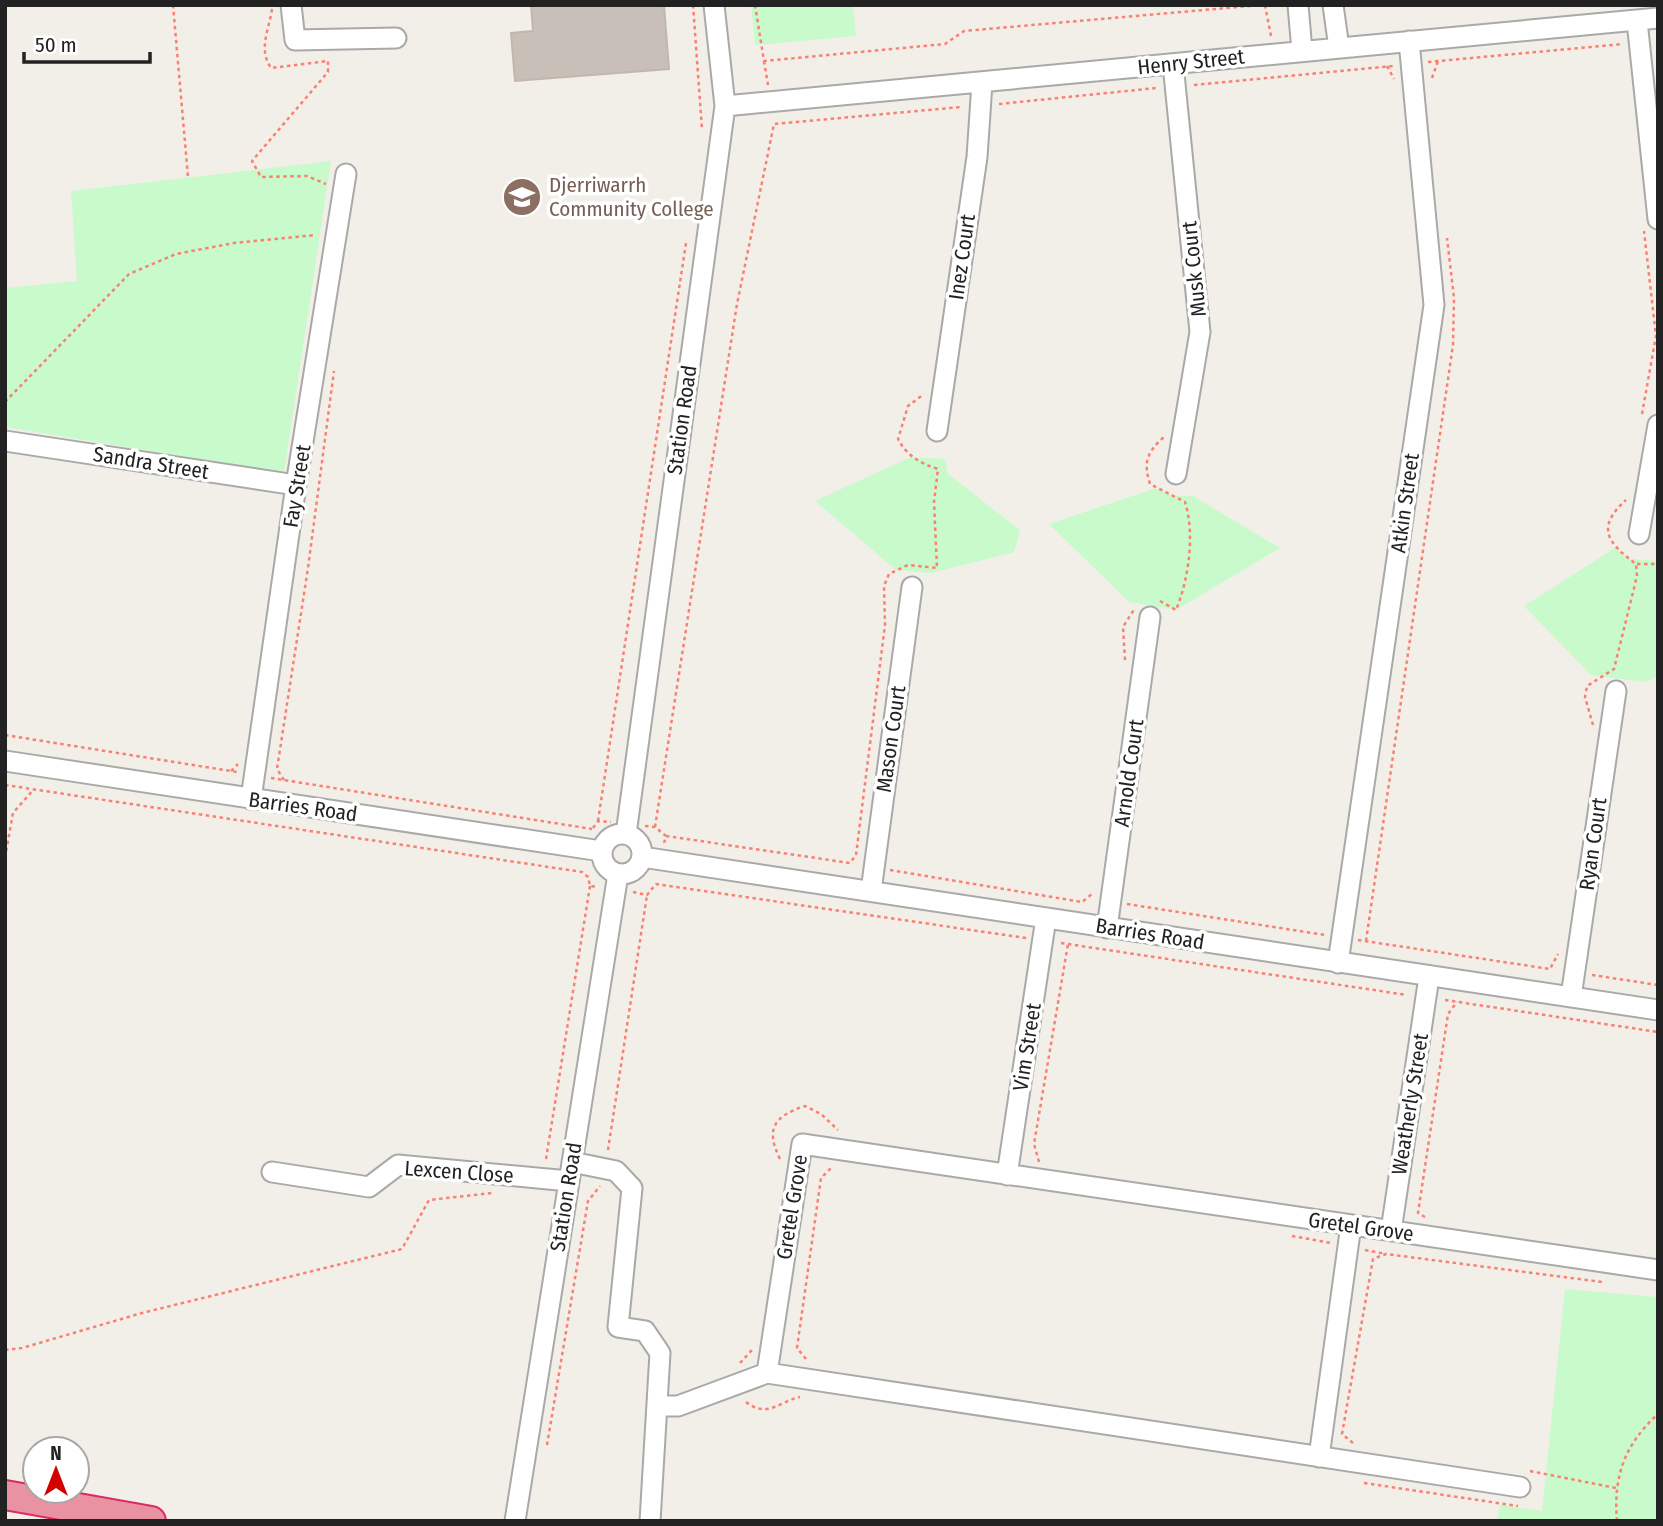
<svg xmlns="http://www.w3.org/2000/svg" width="1663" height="1526" viewBox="0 0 1663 1526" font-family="'Fira Sans Condensed',sans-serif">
<rect width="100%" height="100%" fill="#f2efe9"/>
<path fill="#c8facc" d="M751 5H853L856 36 755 45Z
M331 161 284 473 5 427V288L77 281 71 191Z
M911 457 945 459 948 474 1020 530 1014 552 931 573 896 570 815 501Z
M1156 488 1173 496H1193L1280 548 1176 610 1129 602 1049 524Z
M1615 548 1629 559 1658 561V676L1646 682 1591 675 1524 606Z
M1565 1289 1658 1297V1521H1497L1500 1505 1542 1511Z"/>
<path fill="#c7bfb8" stroke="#c4b6ab" stroke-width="2" d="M531 5H664L669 69 515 81 511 33 533 31Z"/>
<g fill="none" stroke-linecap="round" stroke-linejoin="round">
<g stroke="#a9a9a9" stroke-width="23">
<path id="minor" d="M291 5 295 40 396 38
M1298 5 1302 51
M1333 5 1339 48
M1637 21 1658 219
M1173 64 1200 332 1176 474
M725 106 1658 18
M937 431 977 157 982 83
M5 441 296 485
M1639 534 1658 425
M5 761 601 851
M251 799 296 485 346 174
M602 854a20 20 0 1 1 40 0a20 20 0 1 1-40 0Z
M626 834 725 106 714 5
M642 857 1658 1010
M871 891 912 587
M1107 928 1150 617
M1338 963 1434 305 1409 41
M1571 997 1616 691
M572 1162 616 1171 632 1188 618 1327 645 1331 660 1353 650 1521
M272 1172 369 1187 398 1165 569 1181
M1007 1175 1046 918
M1391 1231 1429 977
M659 1406H678L767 1373
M1319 1457 1351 1225
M1520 1487 767 1373 802 1144 1658 1270
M515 1521 618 874"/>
</g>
<g stroke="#dc2a67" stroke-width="32">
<path id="highway" d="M5 1495 151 1521"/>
</g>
<path stroke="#fa8072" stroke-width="2.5" stroke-dasharray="3.5 3.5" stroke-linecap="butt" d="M173 5 188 177
M693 5 702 129
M755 5 764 61 945 44 964 31 1261 5
M1265 5 1271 36
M272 9C269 30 258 49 271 68L328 61V72L252 161 261 177 307 176 326 184
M764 61 768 85
M1428 62 1623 44
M1387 66 1394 79
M1432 78 1438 61
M1194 85 1393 66
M999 104 1156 88
M5 402 129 274 176 254 234 243 316 235
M1642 414 1656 336 1644 231
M1637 564H1658
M1160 601 1176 610C1189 578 1195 534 1185 502L1150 484C1143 462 1147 452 1164 437
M1125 660 1123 627 1135 608
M1593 725 1585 697 1587 686 1614 669 1637 576 1636 564C1608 543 1595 528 1626 500
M5 735 237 772
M231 771 238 764
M271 778 592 829
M284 780 277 769 308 568 334 371
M5 785 582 872 588 877 590 886 598 887
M598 821 686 243
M645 826 655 827 666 836 664 843
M655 827 737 304 774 124 961 107
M593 828 598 821 611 822
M666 836 850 863 856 855 885 625 884 586 889 574 908 565 937 568 934 502 938 469C920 463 907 456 898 439L908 406 924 394
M5 858 13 813 34 789
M890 870 1082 902 1092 894
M633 892 647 895 656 884 1026 938
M1127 904 1325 935
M1358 940 1550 969 1558 954
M1366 941 1453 345 1454 298 1447 238
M1061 943 1407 995
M1592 975 1658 985
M1445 1000 1658 1032
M608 1150 647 895
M546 1159 590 886
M780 1159C765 1129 774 1116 805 1106L821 1114 838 1130
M1039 1162 1034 1144 1068 944
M1425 1217 1418 1213 1448 1014 1457 1002
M1292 1236 1331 1243
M1365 1250 1386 1254
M5 1350 22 1348 142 1313 402 1249 429 1200 492 1193
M806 1359 797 1348 821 1178 831 1168
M740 1363 752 1350
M746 1402C767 1419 780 1401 800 1397
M1353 1443 1342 1434 1373 1259 1386 1254 1602 1282
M547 1445 588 1201 600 1186
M1530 1471 1616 1488
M1364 1483 1518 1506
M1617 1521C1613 1476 1625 1444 1658 1414"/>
<use href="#minor" stroke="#fff" stroke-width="19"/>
<use href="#highway" stroke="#e892a2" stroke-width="28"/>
</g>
<defs>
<g id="school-disc" transform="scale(2.0125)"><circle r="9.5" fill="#8d6e63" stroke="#fff"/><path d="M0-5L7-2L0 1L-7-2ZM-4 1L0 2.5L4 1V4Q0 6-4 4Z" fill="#fff"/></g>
</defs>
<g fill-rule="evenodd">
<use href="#school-disc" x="522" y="197"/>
</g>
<g text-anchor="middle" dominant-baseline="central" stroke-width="7" stroke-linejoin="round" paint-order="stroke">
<g font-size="21" fill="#222" stroke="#fff">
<text transform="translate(1191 62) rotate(-6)">Henry Street</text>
<text transform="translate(962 257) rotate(-82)">Inez Court</text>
<text transform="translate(1194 269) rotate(-96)">Musk Court</text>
<text transform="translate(682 420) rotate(-82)">Station Road</text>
<text transform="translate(151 463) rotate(9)">Sandra Street</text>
<text transform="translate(297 486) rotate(-81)">Fay Street</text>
<text transform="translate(1405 503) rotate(-82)">Atkin Street</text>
<text transform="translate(891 739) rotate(-82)">Mason Court</text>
<text transform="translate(1129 773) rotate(-82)">Arnold Court</text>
<text transform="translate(303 807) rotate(8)">Barries Road</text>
<text transform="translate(1593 844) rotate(-82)">Ryan Court</text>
<text transform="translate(1150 934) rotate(9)">Barries Road</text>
<text transform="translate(1027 1047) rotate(-81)">Vim Street</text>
<text transform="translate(1410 1104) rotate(-81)">Weatherly Street</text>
<text transform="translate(459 1172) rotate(4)">Lexcen Close</text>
<text transform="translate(566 1197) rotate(-81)">Station Road</text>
<text transform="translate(792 1207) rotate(-81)">Gretel Grove</text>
<text transform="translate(1361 1227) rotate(8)">Gretel Grove</text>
</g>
<g font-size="21" fill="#785e54" stroke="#fff" text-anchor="start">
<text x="549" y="185">Djerriwarrh<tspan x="549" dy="24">Community College</tspan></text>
</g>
</g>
<rect width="1663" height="1526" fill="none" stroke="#222222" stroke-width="14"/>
<g transform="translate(56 1470)"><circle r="33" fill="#ffffff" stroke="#a7a7a7" stroke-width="2"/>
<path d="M0-5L12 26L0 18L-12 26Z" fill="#d40000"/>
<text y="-10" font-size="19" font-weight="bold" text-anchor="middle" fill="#222222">N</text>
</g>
<path d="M24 52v10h126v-10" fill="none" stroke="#222222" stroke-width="3.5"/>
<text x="35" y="52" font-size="21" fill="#222222" stroke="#ffffff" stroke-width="5" paint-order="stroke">50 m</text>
</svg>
